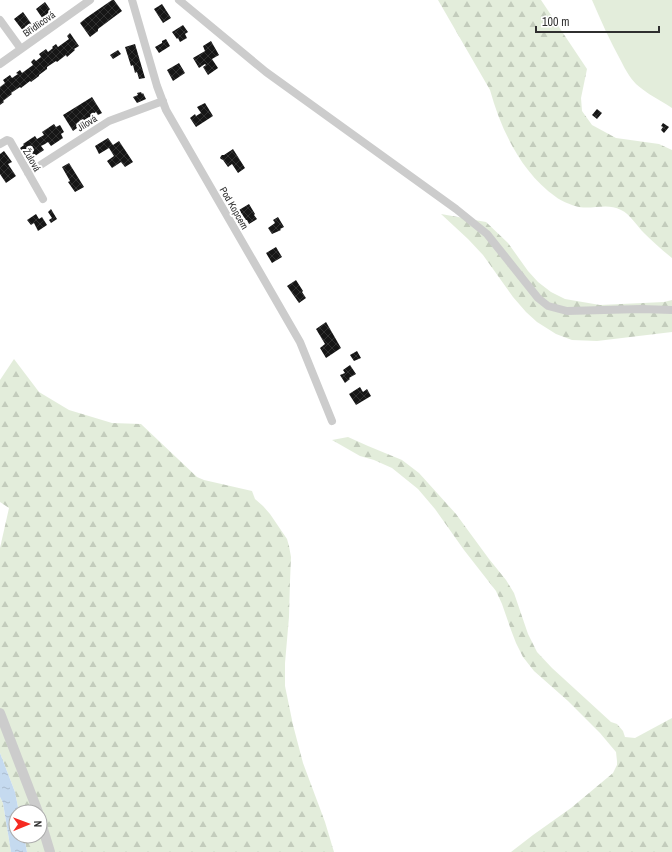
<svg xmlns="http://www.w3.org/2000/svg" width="672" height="852" viewBox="0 0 672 852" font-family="'Archivo Narrow',sans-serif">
<defs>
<pattern id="forest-firs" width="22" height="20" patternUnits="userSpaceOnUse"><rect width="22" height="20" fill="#e3eddb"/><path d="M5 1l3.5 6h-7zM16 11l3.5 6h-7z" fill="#c3ccbc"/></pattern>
<pattern id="water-ripples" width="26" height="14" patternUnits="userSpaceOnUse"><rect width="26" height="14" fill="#c5daef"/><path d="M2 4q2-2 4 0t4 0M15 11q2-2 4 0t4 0" fill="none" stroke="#aabbcd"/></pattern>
<pattern id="building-cross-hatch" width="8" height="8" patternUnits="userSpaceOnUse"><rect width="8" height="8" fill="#161616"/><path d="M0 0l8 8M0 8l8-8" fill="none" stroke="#303030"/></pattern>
</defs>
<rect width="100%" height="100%" fill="#fff"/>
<path fill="#e3eddb" d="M592 0H672V108C660 100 647 94 636 84 630 78 625 69 621 61 610 41 601 21 592 0Z"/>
<path fill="url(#forest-firs)" d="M438 0H541L587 69 581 98 582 111 592 125 616 138 659 144 672 150V258C662 250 653 242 644 233 637 226 630 214 621 210 606 202 590 211 575 206 569 204 561 201 556 197 521 172 501 130 490 90Z
M441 214 486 222 508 243 528 271 538 282 551 292 565 299 600 305 664 302 672 300V332L597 341 572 340 556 334 537 322 526 312 513 297 483 255 468 239Z
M14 359 39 392 69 410 112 423 141 424 197 477 204 480 252 491 255 499 263 506 270 514 287 539 289 546 291 557 290 581 289 617 285 663V686L293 725 303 763 325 822 334 852H27L24 836H40V812H19L15 792 0 753V548L9 508 0 502V380Z
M348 437 368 446 402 460 419 473 456 514 489 559 506 580 514 593 528 634 537 652 552 668 587 700 611 722 617 724 623 731 625 737 635 738 672 718V852H511L533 835 571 808 613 773 617 765V761L616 752 600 733 568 701 534 671 523 657 516 643 511 630 502 604 496 591 464 550 435 509 418 489 392 468 374 460 360 456 332 440Z
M0 797 3 803 11 852H0Z"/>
<path fill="url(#water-ripples)" d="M0 753 15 792 19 812H16V836H24L27 852H11L3 803 0 797Z"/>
<path fill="url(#building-cross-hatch)" d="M112 0H114L122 11 98 29V31L90 37 80 23 86 18Z
M45 2 52 12 43 19 36 9Z
M162 4 171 18 163 23 154 9Z
M23 12 33 26 24 32 14 19Z
M183 25 188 32 185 34 187 38 180 42 178 38 177 39 172 32Z
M70 33 79 46 74 49 75 50 67 57 66 55 57 62 56 61 47 67V69L39 75V76L31 82 30 81 21 88 20 87 11 93 12 94 3 101 4 102 0 105V87L5 83 3 80 10 75 12 78 18 74 16 73 20 70 22 73 33 65 31 62 34 59 36 61 41 57 39 54 46 49 48 52 53 48 52 47 56 44 58 47 69 39 67 36Z
M166 39 170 46 159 53 155 47 162 43V41Z
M211 41 219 55 212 59 218 68 208 75 203 67 206 65 205 64 199 68 193 58 205 51 203 46Z
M135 44 145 78 139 79 137 72 135 73 133 65 131 66 125 47Z
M118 50 121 54 113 59 110 55Z
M179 63 185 73 173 81 167 70Z
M141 92 142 94 143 93 146 99 137 103 133 97 138 95 137 93Z
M92 97 102 113 98 115 96 112 93 114 95 117 91 120 89 117 83 121 85 124 81 126 79 123 76 126 77 128 73 131 63 115Z
M205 103 213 116 196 127 190 118 195 114 196 116 201 113 197 107Z
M597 109 602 113 597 119 592 115Z
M663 123 669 127 664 133 661 130 663 127 661 126Z
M54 124 56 127 60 125 64 132 61 134 63 138 51 146 48 142 45 144 41 146 44 150 32 158 29 154 25 156 20 148 24 145 23 144 35 136 37 139 44 135 42 132Z
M108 138 113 145 119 141 133 162 125 167 121 162 112 168 107 161 114 156 109 148 99 154 95 146Z
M233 149 245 168 238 173 232 164 228 167 223 160 221 159 220 158 221 156 222 155H224Z
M4 151 12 162 8 164 16 176 6 183 0 174V154Z
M69 163 84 187 75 192 68 182 70 181 62 167Z
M249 204 255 214 254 215 257 219 249 224 247 220H246L239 210Z
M51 209 57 219 51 223 49 220 52 218 48 212Z
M36 214 39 219 42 217 47 225 38 231 34 223 31 225 27 220Z
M278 217 284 227 280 229 281 230 272 234 268 228 275 223 273 220Z
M276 247 282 257 272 263 266 253Z
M296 280 303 291 302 292 306 298 299 303 287 286Z
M326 322 341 348 326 358 320 348 325 344 316 329Z
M357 351 361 358 354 361 350 355Z
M350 365 356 374 349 378 350 379 345 383 340 375 345 373 343 370Z
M360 387 363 392 367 389 371 396 356 405 349 394Z"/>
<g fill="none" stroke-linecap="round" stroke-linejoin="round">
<path stroke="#ccc" stroke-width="8" d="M132 0 157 86 166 110 300 342 332 421
M179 0 266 72 456 209 487 234 538 298 548 306 567 311 641 309 672 310
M0 20 21 49
M0 64 90 0
M0 144 7 140 10 141 43 199
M28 173 109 121 163 101"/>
<path stroke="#ccc" stroke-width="10" d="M0 713 38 812
M40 819 50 852"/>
</g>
<g text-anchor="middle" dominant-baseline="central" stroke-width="4" stroke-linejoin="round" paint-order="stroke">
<g font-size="10" fill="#2f2f2f" stroke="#fff">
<text transform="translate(39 24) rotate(-35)">Břidlicová</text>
<text transform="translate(87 123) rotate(-32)">Jílová</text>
<text transform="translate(32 160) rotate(60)">Žulová</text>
<text transform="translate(234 208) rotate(60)">Pod Kopcem</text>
</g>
</g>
<g transform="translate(28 824) rotate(89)"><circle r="19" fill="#ffffff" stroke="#acacac"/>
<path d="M0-3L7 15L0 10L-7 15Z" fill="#f62a21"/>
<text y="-6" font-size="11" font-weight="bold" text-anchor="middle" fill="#2f2f2f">N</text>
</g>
<path d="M536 26v6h123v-6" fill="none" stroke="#2f2f2f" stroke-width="2"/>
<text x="542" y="26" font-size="12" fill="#2f2f2f" stroke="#ffffff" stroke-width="3" paint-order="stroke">100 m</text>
</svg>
